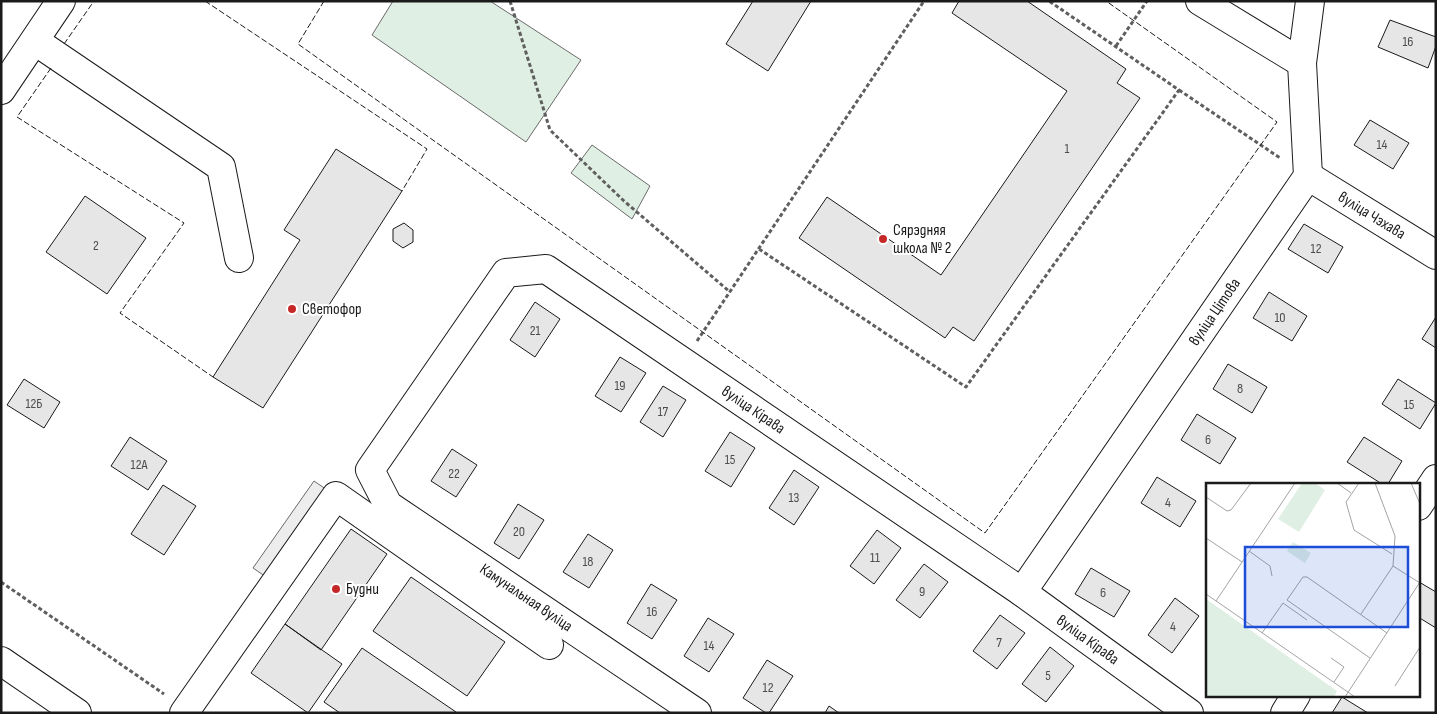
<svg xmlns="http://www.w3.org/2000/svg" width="1437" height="714" viewBox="0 0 1437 714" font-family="'Sofia Sans Condensed',sans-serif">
<rect width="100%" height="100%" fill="#fff"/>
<path fill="#e0efe3" stroke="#6a6a6a" d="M393 1H490L581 60 526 142 372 35Z
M592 145 650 186 632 219 571 173Z"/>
<path fill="#ededed" stroke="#6a6a6a" d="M314 481 336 496 275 583 253 568Z"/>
<path fill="#e6e6e6" stroke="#1a1a1a" d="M753 1H811L768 71 726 44Z
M959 1H1027L1126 69 1117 83 1140 98 974 341 953 327 945 338 799 238 827 197 941 275 1067 91 952 13Z
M1390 20 1436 37V46L1428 68 1378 47Z
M1370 120 1409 143 1393 169 1354 145Z
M336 149 402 191 263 408 213 377 300 240 284 230Z
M85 196 146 238 107 294 46 252Z
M404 223 413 230V242L403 248 393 241V229Z
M1304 224 1343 247 1328 273 1288 249Z
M1269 292 1307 316 1292 341 1253 318Z
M535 302 560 319 535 357 510 340Z
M1436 317V348L1422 339Z
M620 357 646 373 621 412 595 396Z
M1228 364 1267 387 1252 413 1213 389Z
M24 379 60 402 44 428 7 405Z
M1398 379 1436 403 1420 429 1382 404Z
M663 386 686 400 663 437 640 422Z
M1197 414 1236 438 1220 464 1181 440Z
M730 432 755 448 731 487 705 471Z
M130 437 167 461 148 490 111 466Z
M1364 437 1402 461 1388 484H1382L1347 462Z
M452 449 477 465 456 497 431 481Z
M794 470 819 487 794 525 769 508Z
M1157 477 1196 501 1180 527 1141 503Z
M163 485 196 506 164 555 131 534Z
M518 504 544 520 519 559 494 543Z
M351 529 387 554 321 650 285 624Z
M877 530 901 548 874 584 850 566Z
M588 534 613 550 589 588 563 572Z
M924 564 948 582 920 618 896 600Z
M1091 568 1130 591 1114 617 1075 594Z
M411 577 505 642 467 696 373 631Z
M1419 582 1436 592V628L1418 617Z
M651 584 677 600 652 639 627 623Z
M1175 598 1199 616 1172 653 1148 635Z
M1000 615 1025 633 997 669 973 651Z
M708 618 734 634 709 672 684 656Z
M285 624 342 664 308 713 251 673Z
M1050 647 1074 666 1046 702 1022 684Z
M362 648 456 712 455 713H340L324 702Z
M767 660 793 676 769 713H766L743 698Z
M1342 697 1368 713H1332Z
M829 706 839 713H825Z"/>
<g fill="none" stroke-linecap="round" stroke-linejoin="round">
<g stroke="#1a1a1a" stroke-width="30">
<g id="minor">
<path d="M1200 1 1302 63"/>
<path d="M35 41 221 167 239 258"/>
<path d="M1 90 61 1"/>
<path id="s1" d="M1308 176 1436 255"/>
<path d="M1418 506 1436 479"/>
<path id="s2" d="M1022 592 1308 176 1302 63 1310 1"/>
<path d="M184 713 336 496 549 645"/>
<path id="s3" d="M697 713 388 505 370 470 506 273 546 269 1022 592 1189 713"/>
<path d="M1285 713 1296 695"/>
</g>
</g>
<g stroke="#1a1a1a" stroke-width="30">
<path id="major" d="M1 661 77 713"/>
</g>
<path stroke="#5f5f5f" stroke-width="3" stroke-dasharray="4 2.5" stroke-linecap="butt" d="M510 1 550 130 624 201 730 292
M1116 46 1147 1
M1179 90 1280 158
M759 249 966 387 1179 90 1049 1
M697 341 924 1
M1 582 164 694"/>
<use href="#minor" stroke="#fff" stroke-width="28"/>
<use href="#major" stroke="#fff" stroke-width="28"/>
<path stroke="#1a1a1a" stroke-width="1" stroke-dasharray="6 2.5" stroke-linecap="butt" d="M205 1 427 149 402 191
M324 1 298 44 985 533 1277 122 1106 1
M64 44 94 1
M51 68 17 117 184 223 120 313 213 377"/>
</g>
<g fill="#c62828" stroke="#fff" stroke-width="2">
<circle cx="883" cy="239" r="5"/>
<circle cx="292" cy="309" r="5"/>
<circle cx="336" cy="589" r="5"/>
</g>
<g text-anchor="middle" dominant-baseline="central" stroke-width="4" stroke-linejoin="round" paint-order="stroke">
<g font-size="14" fill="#4d4d4d">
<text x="1408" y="41">16</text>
<text x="1382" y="144">14</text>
<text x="1067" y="148">1</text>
<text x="96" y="245">2</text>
<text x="1316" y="248">12</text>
<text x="1280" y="317">10</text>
<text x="535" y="330">21</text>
<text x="620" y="385">19</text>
<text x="1240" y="388">8</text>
<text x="34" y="403">12Б</text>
<text x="1409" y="404">15</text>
<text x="663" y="411">17</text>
<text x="1208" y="439">6</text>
<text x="730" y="459">15</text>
<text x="139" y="464">12А</text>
<text x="454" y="473">22</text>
<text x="794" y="497">13</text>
<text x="1168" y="502">4</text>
<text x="519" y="531">20</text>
<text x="875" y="557">11</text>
<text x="588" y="561">18</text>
<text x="922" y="591">9</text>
<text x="1103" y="592">6</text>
<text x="652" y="611">16</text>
<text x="1173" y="626">4</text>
<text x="999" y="642">7</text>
<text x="709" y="645">14</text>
<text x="1048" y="675">5</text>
<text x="768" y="687">12</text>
</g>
<g font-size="16" fill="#1a1a1a" stroke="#fff">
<text stroke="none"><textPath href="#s1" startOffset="75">вуліца Чэхава</textPath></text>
<text stroke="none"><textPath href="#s2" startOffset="340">вуліца Цітова</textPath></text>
<text stroke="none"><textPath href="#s3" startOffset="942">вуліца Кірава</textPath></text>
<text transform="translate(526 598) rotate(34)">Камунальная вуліца</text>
<text stroke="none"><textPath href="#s3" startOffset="1348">вуліца Кірава</textPath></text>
</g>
<g font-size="16" fill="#1a1a1a" stroke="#fff" text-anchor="start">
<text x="893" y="230">Сярэдняя<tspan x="893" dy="18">школа № 2</tspan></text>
<text x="302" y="309">Светофор</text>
<text x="346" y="589">Будни</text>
</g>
</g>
<g transform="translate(1206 483)">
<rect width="214" height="214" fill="#fff"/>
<path d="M96 0H109L119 7 93 49 72 36ZM87 59 105 70 99 80 81 68ZM0 116 131 208 128 214H0Z" fill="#e0efe3"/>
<path fill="none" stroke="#a3a3a3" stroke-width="1" d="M131 0 145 10M153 0 140 19 148 47 186 71M205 0 214 21M0 14 21 28 25 27 45 0M0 55 36 79M43 68 64 83 66 93M187 83 214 100M0 111 149 214M10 118 89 0M155 131 187 83 189 53 169 0M56 150 77 120 101 137M125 175 138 184 128 199M164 175 81 117 97 94H101L181 150M189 203 214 164M139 214 214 99"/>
<path fill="#1d4ed8" fill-opacity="0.15" stroke="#1d4ed8" stroke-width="2.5" d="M39 64H202V144H39Z"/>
<rect width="214" height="214" fill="none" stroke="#1a1a1a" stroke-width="2.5"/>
</g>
<rect width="1437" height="714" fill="none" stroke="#1a1a1a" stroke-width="5"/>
</svg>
